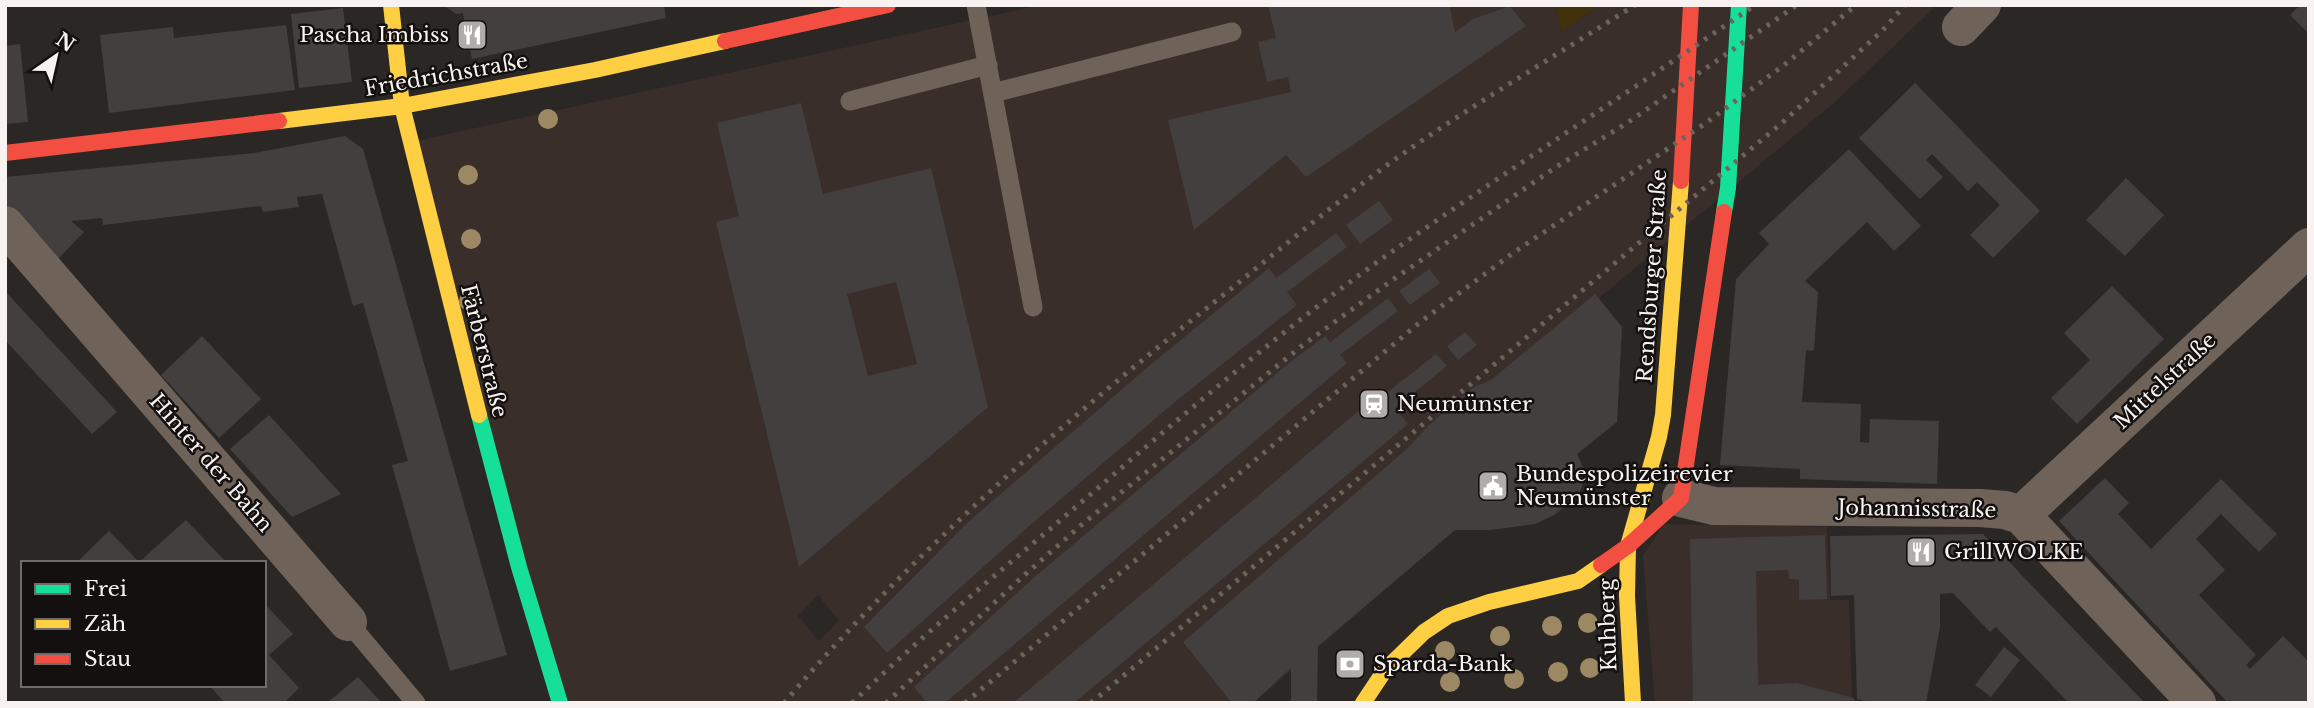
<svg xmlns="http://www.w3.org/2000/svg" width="2314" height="708" viewBox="0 0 2314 708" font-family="'Libre Baskerville',serif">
<rect width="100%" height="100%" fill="#2b2725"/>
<path fill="#3a2e2a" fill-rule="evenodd" d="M1041 5H1555L1562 31 1600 5H1937L1836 101 1599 298 1622 327 1617 422 1577 454 1584 469V480L1579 494 1570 504 1554 515 1535 524 1490 530H1455L1253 703H560L411 142ZM818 595 838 620 841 618 819 641 798 616Z
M1664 524 1827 527 1830 600H1849L1852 703H1655L1643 555Z"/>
<path fill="#41320c" d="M1555 5H1600L1562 31Z"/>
<path fill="#423f3e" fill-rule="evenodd" d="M443 5H664L666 18 472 59 463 13 456 14Z
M1268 5H1449L1455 32 1473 19 1510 6 1526 26 1306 177 1286 155 1194 230 1168 120 1291 92 1288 77 1267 82 1258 42 1276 38Z
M2300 5H2309V34L2290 15Z
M343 8 352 82 299 88 291 14Z
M286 25 295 90 109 113 100 35 173 27 174 38Z
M20 44 28 122 5 124V46Z
M1915 83 2040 211 1993 258 1970 235 2000 205 1977 182 1968 191 1932 154 1926 160 1943 177 1920 199 1859 138Z
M801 103 823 194 931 168 988 407 799 567 716 222 739 216 717 123ZM896 282 917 364 868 376 847 294Z
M345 136 363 149 507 655 450 671 392 465 408 461 363 303 353 306 322 194 297 197 299 207 263 212 261 206 103 225 102 218 71 221 84 232 57 260 5 203V177L254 153Z
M1849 149 1921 226 1894 251 1867 222 1805 281 1818 292 1814 351 1806 350 1802 402 1861 404 1860 442 1869 443 1870 419 1939 421 1937 484 1800 479V469L1720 465 1736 279 1769 244 1759 233Z
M2126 178 2164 215 2125 256 2086 220Z
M1379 201 1393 220 1360 244 1346 225Z
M1336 233 1347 247 1287 292 1297 305 1176 401 1028 527 887 653 864 627 968 522 1149 366 1269 268 1276 278Z
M1429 269 1440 283 1410 305 1399 291Z
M2112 286 2164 339 2077 424 2051 398 2090 360 2064 333Z
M5 291 117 412 92 434 5 340Z
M1595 294 1622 327 1617 422 1577 454 1584 469V480L1579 494 1554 515 1535 524 1490 530H1455L1318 646 1317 703H1291V668L1253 703H1232L1183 642 1409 447 1428 426 1458 400 1474 387 1491 380Z
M1388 298 1398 311 1340 355 1347 363 945 703H927L914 687 1031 580 1289 363 1325 336 1330 342Z
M1465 332 1477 345 1458 360 1447 346Z
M202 336 261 399 219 438 161 375Z
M1436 354 1447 366 1395 408 1408 424 1074 703H1013L1350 418 1382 392 1384 395Z
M269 415 341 494 292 517 230 449Z
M2105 478 2129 503 2118 514 2151 549 2221 479 2277 534 2259 552 2221 514 2196 539 2225 570 2199 595 2256 655 2246 665 2250 669 2283 636 2309 662 2308 703H2228L2059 521Z
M186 520 227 563H76L109 531 139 562Z
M1983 534 2035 589 2145 703H2065L2067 701 1996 627 1990 632 1953 593 1940 594V627L1926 703H1872L1857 699 1854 595 1831 596 1830 536Z
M1825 535 1827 599 1799 600V579H1789L1788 570 1756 571 1758 685 1797 683 1854 698V703H1693L1690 539Z
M264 603 293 634 269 655 299 688 284 703H225L209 685H264Z
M2004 647 2020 660 1991 697 1975 685Z
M358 677 382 703H327Z"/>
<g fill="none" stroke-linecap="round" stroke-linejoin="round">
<path stroke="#6f6359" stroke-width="19" d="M976 5 1033 307
M993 93 1232 32
M850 101 988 65
M348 622 416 703"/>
<path stroke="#6f6359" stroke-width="38" d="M1961 27 1982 5
M5 225 348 622
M1681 498 1714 506 1980 508 2005 510 2021 515 2197 703
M2021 515 2309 247"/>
<path stroke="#16e098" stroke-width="16" d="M1724 212 1728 188 1739 5
M479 415 519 567 560 703"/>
<path stroke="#ffcf43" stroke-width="16" d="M391 5 402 106 479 415
M279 121 402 106 595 70 725 41
M1363 703 1385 670 1424 632 1448 616 1489 602 1578 581 1601 565
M1633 703 1627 596 1628 546 1659 437 1663 415 1681 181"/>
<path stroke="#f24e42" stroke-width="16" d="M725 41 888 5
M5 153 279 121
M1681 181 1691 5
M1601 565 1628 546 1681 498 1724 212"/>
<path stroke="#6b635e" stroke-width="5" stroke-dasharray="3.5 7" stroke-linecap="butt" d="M784 703C915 549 1069 417 1227 292 1284 246 1341 198 1401 155 1477 102 1557 55 1635 5
M852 703C923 634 1001 571 1077 506 1176 421 1274 336 1380 260 1503 173 1631 91 1755 5
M886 703 1020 579 1086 521 1303 345 1391 281 1556 167 1627 123 1797 5
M965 703 1419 323 1513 253 1703 125 1788 62 1856 5
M1091 703 1783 122 1883 30 1905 5"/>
</g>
<g fill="#9c8963">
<circle cx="548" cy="119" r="10"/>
<circle cx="468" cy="175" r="10"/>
<circle cx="471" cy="239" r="10"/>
<circle cx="469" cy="301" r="10"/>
<circle cx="1588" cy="623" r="10"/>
<circle cx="1552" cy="626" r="10"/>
<circle cx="1500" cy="636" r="10"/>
<circle cx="1445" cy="651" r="10"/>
<circle cx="1590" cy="668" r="10"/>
<circle cx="1558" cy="672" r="10"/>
<circle cx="1514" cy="679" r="10"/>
<circle cx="1450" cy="682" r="10"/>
</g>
<defs>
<g id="restaurant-square" transform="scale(1.575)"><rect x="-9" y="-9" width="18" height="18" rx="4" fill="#b0acaa" stroke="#13100f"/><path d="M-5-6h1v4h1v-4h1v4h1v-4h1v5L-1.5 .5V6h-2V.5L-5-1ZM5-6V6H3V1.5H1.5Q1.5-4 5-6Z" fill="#fff"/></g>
<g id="station-square" transform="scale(1.575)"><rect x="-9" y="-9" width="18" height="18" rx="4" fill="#b0acaa" stroke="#13100f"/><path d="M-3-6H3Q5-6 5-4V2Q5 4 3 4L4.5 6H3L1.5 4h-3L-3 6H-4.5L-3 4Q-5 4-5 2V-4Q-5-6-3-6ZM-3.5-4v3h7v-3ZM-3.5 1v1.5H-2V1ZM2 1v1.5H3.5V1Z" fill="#fff"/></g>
<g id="civic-square" transform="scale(1.575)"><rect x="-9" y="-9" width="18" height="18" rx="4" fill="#b0acaa" stroke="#13100f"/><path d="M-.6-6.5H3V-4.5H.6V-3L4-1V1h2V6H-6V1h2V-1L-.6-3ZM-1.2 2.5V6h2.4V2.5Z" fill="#fff"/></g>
<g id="bank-square" transform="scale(1.575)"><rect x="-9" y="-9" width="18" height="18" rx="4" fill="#b0acaa" stroke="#13100f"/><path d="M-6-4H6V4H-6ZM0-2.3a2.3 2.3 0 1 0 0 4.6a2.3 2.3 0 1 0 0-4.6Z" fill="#fff"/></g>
</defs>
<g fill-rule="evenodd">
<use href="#restaurant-square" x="472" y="35"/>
<use href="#station-square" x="1374" y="404"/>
<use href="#civic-square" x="1493" y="486"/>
<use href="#restaurant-square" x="1921" y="552"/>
<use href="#bank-square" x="1350" y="664"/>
</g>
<g text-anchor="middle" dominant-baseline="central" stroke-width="5" stroke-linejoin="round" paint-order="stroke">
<g font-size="21" fill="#f8f3f1" stroke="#13100f" text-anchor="start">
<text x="449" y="35" text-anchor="end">Pascha Imbiss</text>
<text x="1397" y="404">Neumünster</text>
<text x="1516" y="474">Bundespolizeirevier<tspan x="1516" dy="24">Neumünster</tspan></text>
<text x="1944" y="552">GrillWOLKE</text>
<text x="1373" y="664">Sparda-Bank</text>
</g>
<g font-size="21" fill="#f8f3f1" stroke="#13100f">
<text transform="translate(446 75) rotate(-10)">Friedrichstraße</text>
<text transform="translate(1652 276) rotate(-86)">Rendsburger Straße</text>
<text transform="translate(484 351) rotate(76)">Färberstraße</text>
<text transform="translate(2165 381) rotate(-43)">Mittelstraße</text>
<text transform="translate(211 463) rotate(49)">Hinter der Bahn</text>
<text transform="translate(1917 509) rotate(1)">Johannisstraße</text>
<text transform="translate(1608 625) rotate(-92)">Kuhberg</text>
</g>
</g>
<rect width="2314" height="708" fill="none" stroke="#f8f3f1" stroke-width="14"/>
<rect x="21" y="561" width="245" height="126" fill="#13100f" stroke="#6f6b69" stroke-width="2"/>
<rect x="35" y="584" width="35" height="10" fill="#16e098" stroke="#6f6b69" stroke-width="2"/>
<text x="84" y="596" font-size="21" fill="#f8f3f1">Frei</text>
<rect x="35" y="619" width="35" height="10" fill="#ffcf43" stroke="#6f6b69" stroke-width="2"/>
<text x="84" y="631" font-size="21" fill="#f8f3f1">Zäh</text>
<rect x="35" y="654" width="35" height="10" fill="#f24e42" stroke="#6f6b69" stroke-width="2"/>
<text x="84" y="666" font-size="21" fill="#f8f3f1">Stau</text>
<g transform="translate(56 56) rotate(34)" stroke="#13100f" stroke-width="5" paint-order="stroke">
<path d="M0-5L12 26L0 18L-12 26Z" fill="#f8f3f1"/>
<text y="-10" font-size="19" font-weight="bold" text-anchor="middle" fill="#f8f3f1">N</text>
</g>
</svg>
